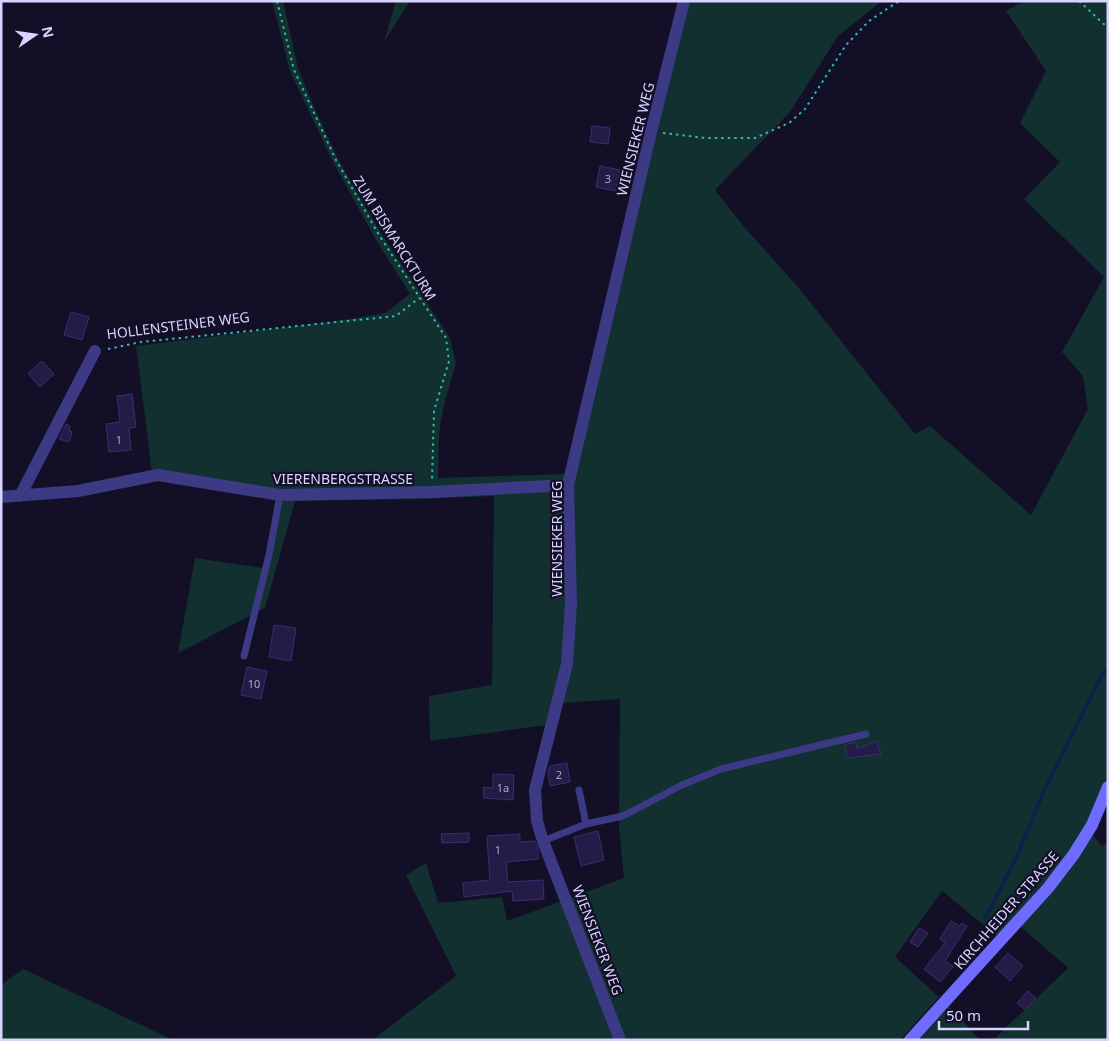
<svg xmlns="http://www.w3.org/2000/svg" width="1109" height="1041" viewBox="0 0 1109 1041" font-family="'Noto Sans',sans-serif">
<rect width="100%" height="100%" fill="#130f26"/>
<path fill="#12302f" d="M272 1H283L298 68 314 107 338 159 381 233 450 338 456 363 443 409 439 434 438 478 565 474 567 601 563 658 546 725 430 741 429 696 492 685 494 496 420 499 295 501 265 608 178 653 195 558 263 568 278 499 152 472 136 346 351 319 385 313 410 294 376 240 333 162 307 107 290 71Z
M396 1H410L384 42Z
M687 1H882L838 36 790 112 715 190 745 228 799 288 915 434 930 426 1031 515 1088 409 1083 376 1062 352 1104 277 1024 199 1060 162 1020 123 1046 71 1006 11 1024 1H1108V779L1088 823 1071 852 997 936 942 891 895 957 939 997 900 1040H372L456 976 406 875 426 863 438 903 502 897 507 921 624 878 619 827 620 699 561 703 572 485Z
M1093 835 1102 846 1108 841V1040H993L1068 968 1020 926Z
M23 969 173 1040H1V985Z
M948 1005 980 1040H917Z"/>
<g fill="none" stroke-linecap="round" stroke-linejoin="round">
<path stroke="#0c2248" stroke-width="4" d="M985 919 1016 858 1044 791 1102 675 1108 669"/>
</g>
<path fill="#241b47" stroke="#3b2d73" d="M592 126 610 128 608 144 590 142Z
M600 166 620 170 616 191 596 187Z
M71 312 89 317 82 340 64 335Z
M42 361 54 374 40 387 28 373Z
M132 394 136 427 129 428 131 450 109 452 106 424 120 422 117 396Z
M66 424 70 426 69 431 72 432 69 442 59 439Z
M274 625 296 628 291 661 269 657Z
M247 667 267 671 261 699 241 695Z
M876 741 881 754 847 758 845 745 856 742 857 749Z
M567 763 570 782 550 786 548 773 550 766Z
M493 774 514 775 513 800 484 798 483 787 493 788Z
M598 831 604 860 581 866 574 837Z
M469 833V842L442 843 441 834Z
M520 834V842L535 841 538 849V859L506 862 508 882 543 880 544 899 513 901 512 891 464 897 463 883 490 880 487 836Z
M951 921 959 926 962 923 967 926 945 961 953 967 940 982 924 969 945 943 940 939Z
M919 928 928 933 918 947 910 942Z
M1008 953 1023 966 1010 981 995 967Z
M1028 991 1036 998 1025 1010 1017 1003Z"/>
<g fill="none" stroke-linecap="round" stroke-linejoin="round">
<path stroke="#2fb8b0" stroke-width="2" stroke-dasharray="2.5 4" stroke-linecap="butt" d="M277 1 294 70 336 160 379 235 446 338 449 361 434 411 432 480
M1079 1 1108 28
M663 133 705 138H755L789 123 805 109 846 45 869 21 899 1
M108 349 141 342 396 316 419 298"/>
<path stroke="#3d3a85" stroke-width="7" d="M244 656 269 555 280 495
M579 790 586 824
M543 841 586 824 623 816 682 785 721 769 866 734"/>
<path stroke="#3d3a85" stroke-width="12" d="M20 496 95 351
M1 497 78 491 158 475 280 495 431 492 568 485
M620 1040 543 841 537 821 535 790 567 664 571 604 568 485 651 132 684 1"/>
<path stroke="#6f6bff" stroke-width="12" d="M910 1040 1048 888 1074 854 1092 825 1108 787"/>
</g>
<g text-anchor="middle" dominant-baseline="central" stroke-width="4.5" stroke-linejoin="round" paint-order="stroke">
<g font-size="11" fill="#aca6d1">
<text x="608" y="178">3</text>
<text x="119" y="439">1</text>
<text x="254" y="683">10</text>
<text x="559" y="774">2</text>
<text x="503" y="787">1a</text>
<text x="498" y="849">1</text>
</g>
<g font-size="14" fill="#d9d4ff" stroke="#130f26">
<text transform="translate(635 139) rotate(-76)">WIENSIEKER WEG</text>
<text transform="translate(395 238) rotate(58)">ZUM BISMARCKTURM</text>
<text transform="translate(178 325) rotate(-7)">HOLLENSTEINER WEG</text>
<text x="343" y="478">VIERENBERGSTRASSE</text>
<text transform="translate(556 539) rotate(-90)">WIENSIEKER WEG</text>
<text transform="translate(1006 910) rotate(-49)">KIRCHHEIDER STRASSE</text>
<text transform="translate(598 940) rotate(69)">WIENSIEKER WEG</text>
</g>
</g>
<rect width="1109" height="1041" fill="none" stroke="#d9d4ff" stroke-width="5"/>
<g transform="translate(35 35) rotate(77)" stroke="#130f26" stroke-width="4" paint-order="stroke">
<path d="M0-4L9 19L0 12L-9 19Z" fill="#d9d4ff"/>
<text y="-8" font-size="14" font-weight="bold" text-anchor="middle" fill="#d9d4ff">N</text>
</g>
<path d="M939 1021v8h89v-8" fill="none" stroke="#d9d4ff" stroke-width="2.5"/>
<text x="946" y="1021" font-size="15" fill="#d9d4ff" stroke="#130f26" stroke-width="4" paint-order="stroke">50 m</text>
</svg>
